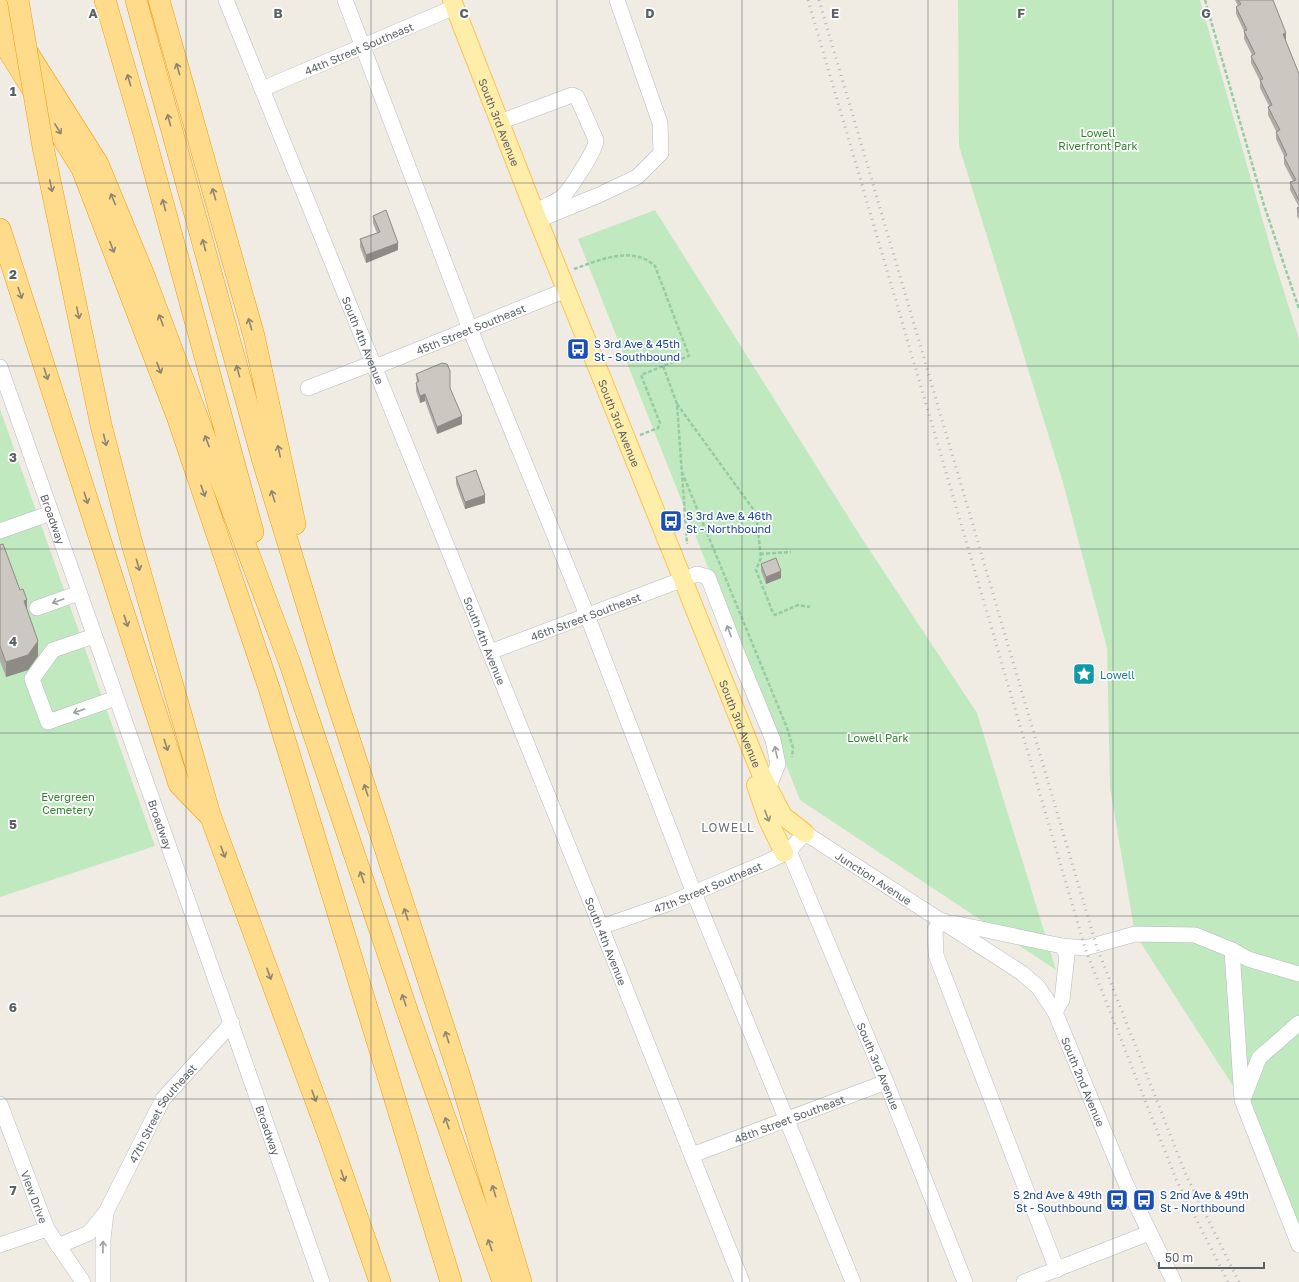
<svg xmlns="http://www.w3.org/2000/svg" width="1299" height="1282" viewBox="0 0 1299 1282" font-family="'Golos Text',sans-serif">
<rect width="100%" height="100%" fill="#f0ece4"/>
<path fill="#c1e9bf" d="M958 0H1200L1274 260 1299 339V1245L1242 1100 1135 934 1110 788 1107 648 1062 479 959 146Z
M655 210 861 537 977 713 1056 970 800 800 578 239Z
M0 409 155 846 0 897Z"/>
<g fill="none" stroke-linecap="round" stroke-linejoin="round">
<g stroke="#b7babf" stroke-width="16">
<g id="minor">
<path id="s1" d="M226 0 601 927 742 1282"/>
<path d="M345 0 470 329 587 615 694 893 853 1282"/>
<path id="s2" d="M262 89 455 7"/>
<path d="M500 122 572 95 577 97 596 140C598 147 569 191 562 197 554 203 543 207 535 212"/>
<path d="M538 220 599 195 637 177 661 153 660 123 617 0"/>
<path id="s3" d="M0 367 322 1282"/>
<path id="s4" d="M375 367 566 290"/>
<path d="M308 388 373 363"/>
<path d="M0 531 51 513"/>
<path d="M37 608 79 593"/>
<path d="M94 636 53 650 32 679 48 722 116 698"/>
<path id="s5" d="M490 652 697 574 708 577 738 655 773 740 778 764 768 789"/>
<path id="s6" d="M789 851 886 1082 965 1282"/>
<path d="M944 921 935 929 936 955 1057 1270"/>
<path d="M953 923 1062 946 1067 955 1062 1000 1055 1012"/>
<path id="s7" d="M601 927 670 903 769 861 789 851 805 833 1022 973 1038 987 1055 1012 1126 1184 1174 1282"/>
<path d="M1062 946 1085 948 1135 934 1195 935 1232 950 1242 1100 1299 1245"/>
<path d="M1232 950 1248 959 1299 974"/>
<path d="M1244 1097 1259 1058 1299 1023"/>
<path id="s8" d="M0 1104 47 1229 83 1282"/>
<path id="s9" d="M692 1155 886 1082"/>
<path d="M0 1245 47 1229"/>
<path id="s10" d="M58 1246 89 1233 106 1212 163 1099 232 1023"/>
<path d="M103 1282V1240L106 1212"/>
<path d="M1024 1282 1149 1233"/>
</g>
</g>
<g stroke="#fcc351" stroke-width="20">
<g id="major">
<path id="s11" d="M452 0 538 220 762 776 783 816 805 833"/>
<path d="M756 785 768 820 784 853"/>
</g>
</g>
<g stroke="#f49a00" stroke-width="22">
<path id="highway" d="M105 0 144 134 253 532
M136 0 262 458 330 680 459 1074 521 1282
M159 0 254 336 295 524
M0 9 98 164 145 278 289 661 409 1016 503 1282
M0 37 82 169 177 416 269 688 451 1282
M43 147 101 425 131 540 210 815 330 1139 380 1282
M0 229 179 784 208 814"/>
</g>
<path stroke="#97cba3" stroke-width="2.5" stroke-dasharray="4 2" stroke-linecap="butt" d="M1205 0 1263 202 1299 309
M574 269C600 260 632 245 655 266L689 356 663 366 677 404 687 544
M677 404 756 513 761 558 756 570 773 613 775 615 798 605 810 607
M640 435 658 428 660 423 641 375 663 366
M682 472 787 728 793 748 792 757
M760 554 791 552"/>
<use href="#minor" stroke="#fff" stroke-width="15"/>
<use href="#major" stroke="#ffedaa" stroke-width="18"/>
<use href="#highway" stroke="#ffdb8c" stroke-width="21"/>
<path stroke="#b5b6b7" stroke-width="3" stroke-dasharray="1 5" stroke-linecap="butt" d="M808 0 1085 948 1176 1179 1228 1282
M819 0 1096 945 1186 1175 1239 1282"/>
<g stroke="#f49a00" stroke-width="22" stroke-linecap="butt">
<path id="highway-bridge" d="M18 0 43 147"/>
</g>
<use href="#highway-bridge" stroke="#ffdb8c" stroke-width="21"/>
</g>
<path fill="#afaba6" d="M1235 0H1273L1286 40V41L1299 74V207L1290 190V182L1293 181 1284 164V156L1276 139V131L1268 115V107L1269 106 1260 88V81L1251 63V56L1252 55 1244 39V31L1236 14V7L1238 6Z
M1299 207V220L1297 216V208Z
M373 216 398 250 366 263 360 247V239L377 233 373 223Z
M416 374 450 388 462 424 437 434 425 401 420 403 416 391V383H417Z
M456 477 485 503 465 509 456 484Z
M0 545 27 611 38 656 28 670 6 677 0 661Z
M761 564 781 578 766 584 761 571Z"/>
<path fill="#8e8b87" d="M1286 33V40L1283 42V34Z
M398 243V250L366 263V255Z
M425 394V401L420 403V396Z
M462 416V424L437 434V427Z
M485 495V503L465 509V502Z
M781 571V578L766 584V577Z
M27 600V615L24 601Z
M38 641V656L28 670 6 677V662Z"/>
<path fill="#cbc7c1" stroke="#8e8b87" d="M1238 0H1273L1286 33 1283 34 1299 74V200L1290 182 1296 180 1284 157 1287 155 1276 132 1280 130 1268 107 1272 105 1260 80 1263 79 1251 56 1255 54 1244 31 1247 30 1236 7 1241 4Z
M1299 207V213L1297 208Z
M386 210 398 243 366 255 360 239 380 232 373 216Z
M442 363 447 364 450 371V388L462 416 437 427 425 394 420 396 416 383 419 381 416 374Z
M476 470 485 495 465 502 456 477Z
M3 544 20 590 23 589 27 600 24 601 38 641 28 655 6 662 0 646V545Z
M776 558 781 571 766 577 761 564Z"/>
<defs><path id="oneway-shaft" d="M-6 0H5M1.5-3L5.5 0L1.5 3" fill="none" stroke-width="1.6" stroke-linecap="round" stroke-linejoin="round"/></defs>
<g stroke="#8d8671">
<use href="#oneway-shaft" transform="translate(178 69) rotate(-106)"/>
<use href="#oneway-shaft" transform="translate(129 80) rotate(-106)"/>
<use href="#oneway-shaft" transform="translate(169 120) rotate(-105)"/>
<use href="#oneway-shaft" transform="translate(58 129) rotate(59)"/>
<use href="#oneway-shaft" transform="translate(51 186) rotate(78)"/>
<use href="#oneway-shaft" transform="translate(214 194) rotate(-106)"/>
<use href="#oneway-shaft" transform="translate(113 199) rotate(-112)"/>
<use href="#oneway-shaft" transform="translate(164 205) rotate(-105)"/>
<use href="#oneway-shaft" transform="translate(204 245) rotate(-105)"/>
<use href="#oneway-shaft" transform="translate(112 247) rotate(69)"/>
<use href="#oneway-shaft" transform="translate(20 293) rotate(72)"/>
<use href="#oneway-shaft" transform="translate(78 313) rotate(78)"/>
<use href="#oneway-shaft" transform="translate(161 320) rotate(-111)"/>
<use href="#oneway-shaft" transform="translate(250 324) rotate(-106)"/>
<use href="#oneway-shaft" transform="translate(159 368) rotate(69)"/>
<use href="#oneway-shaft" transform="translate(238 371) rotate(-105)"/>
<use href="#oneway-shaft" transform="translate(46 374) rotate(72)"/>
<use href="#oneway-shaft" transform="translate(105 440) rotate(76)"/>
<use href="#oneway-shaft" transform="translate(207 441) rotate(-111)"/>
<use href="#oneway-shaft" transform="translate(279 451) rotate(-102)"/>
<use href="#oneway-shaft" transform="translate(203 491) rotate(71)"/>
<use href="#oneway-shaft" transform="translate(273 496) rotate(-107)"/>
<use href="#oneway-shaft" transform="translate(86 498) rotate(72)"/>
<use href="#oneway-shaft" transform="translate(138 565) rotate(74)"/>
<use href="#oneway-shaft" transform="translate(126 621) rotate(72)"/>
<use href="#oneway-shaft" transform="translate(166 745) rotate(72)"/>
<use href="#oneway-shaft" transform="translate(366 790) rotate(-108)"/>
<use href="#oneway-shaft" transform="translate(223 852) rotate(70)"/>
<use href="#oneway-shaft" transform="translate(362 877) rotate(-109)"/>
<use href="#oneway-shaft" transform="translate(406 914) rotate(-108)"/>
<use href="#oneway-shaft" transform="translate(269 974) rotate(70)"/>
<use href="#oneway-shaft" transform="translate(404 1000) rotate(-109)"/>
<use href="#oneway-shaft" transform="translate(447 1037) rotate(-108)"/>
<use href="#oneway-shaft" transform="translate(314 1096) rotate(70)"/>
<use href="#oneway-shaft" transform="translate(447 1123) rotate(-109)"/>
<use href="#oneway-shaft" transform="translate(343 1176) rotate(71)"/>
<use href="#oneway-shaft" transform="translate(494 1191) rotate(-107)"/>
<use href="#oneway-shaft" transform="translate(490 1245) rotate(-109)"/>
</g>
<g stroke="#9da0a3">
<use href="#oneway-shaft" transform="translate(58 601) rotate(160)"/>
<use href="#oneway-shaft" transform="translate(729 631) rotate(-111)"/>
<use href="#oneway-shaft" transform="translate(79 711) rotate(161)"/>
<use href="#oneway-shaft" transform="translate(776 752) rotate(-102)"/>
<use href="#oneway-shaft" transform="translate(103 1247) rotate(-89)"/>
</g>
<use stroke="#95927e" href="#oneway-shaft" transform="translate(767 816) rotate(69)"/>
<path fill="none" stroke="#5c6166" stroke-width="1" stroke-opacity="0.55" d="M186 0V1282M371 0V1282M557 0V1282M742 0V1282M928 0V1282M1113 0V1282M0 183H1299M0 366H1299M0 549H1299M0 733H1299M0 916H1299M0 1099H1299"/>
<defs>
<g id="bus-square" transform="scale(1.15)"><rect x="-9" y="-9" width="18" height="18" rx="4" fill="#1a4fb4" stroke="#fff"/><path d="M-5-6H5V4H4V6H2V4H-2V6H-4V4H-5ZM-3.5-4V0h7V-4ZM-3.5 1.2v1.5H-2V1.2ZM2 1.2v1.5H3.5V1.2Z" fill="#fff"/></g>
<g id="sight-square" transform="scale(1.15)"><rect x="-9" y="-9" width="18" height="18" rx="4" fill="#0f9aa8" stroke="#fff"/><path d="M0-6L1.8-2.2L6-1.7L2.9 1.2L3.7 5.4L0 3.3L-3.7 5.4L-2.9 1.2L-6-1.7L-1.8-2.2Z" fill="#fff"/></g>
</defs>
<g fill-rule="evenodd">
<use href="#bus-square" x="578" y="349"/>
<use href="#bus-square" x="671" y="521"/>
<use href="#sight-square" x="1084" y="674"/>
<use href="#bus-square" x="1117" y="1200"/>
<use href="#bus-square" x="1144" y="1200"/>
</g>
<g text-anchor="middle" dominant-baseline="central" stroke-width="3.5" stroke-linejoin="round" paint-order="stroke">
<g font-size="11" fill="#5c6166" stroke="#fff">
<text stroke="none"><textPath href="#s2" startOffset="105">44th Street Southeast</textPath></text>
<text stroke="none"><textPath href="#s11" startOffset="131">South 3rd Avenue</textPath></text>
<text stroke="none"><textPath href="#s4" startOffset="103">45th Street Southeast</textPath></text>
<text stroke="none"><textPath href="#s1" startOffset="367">South 4th Avenue</textPath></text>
<text stroke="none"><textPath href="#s11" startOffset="455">South 3rd Avenue</textPath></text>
<text stroke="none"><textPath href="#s3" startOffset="161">Broadway</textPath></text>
<text stroke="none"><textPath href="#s5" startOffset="102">46th Street Southeast</textPath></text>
<text stroke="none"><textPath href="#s1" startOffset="691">South 4th Avenue</textPath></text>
<text stroke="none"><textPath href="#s11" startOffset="779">South 3rd Avenue</textPath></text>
<text stroke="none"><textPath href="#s3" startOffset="485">Broadway</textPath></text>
<text stroke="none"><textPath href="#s7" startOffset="309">Junction Avenue</textPath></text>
<text stroke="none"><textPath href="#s7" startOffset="114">47th Street Southeast</textPath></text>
<text stroke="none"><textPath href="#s1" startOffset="1015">South 4th Avenue</textPath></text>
<text stroke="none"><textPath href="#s6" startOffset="233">South 3rd Avenue</textPath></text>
<text stroke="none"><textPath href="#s7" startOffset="612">South 2nd Avenue</textPath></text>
<text stroke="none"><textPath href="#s10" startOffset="175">47th Street Southeast</textPath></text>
<text stroke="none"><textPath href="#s9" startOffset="104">48th Street Southeast</textPath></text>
<text stroke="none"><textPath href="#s3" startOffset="809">Broadway</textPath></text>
<text stroke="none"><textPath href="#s8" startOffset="99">View Drive</textPath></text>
</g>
<g font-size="11" fill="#2f832e" stroke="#fff">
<text x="1098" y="132">Lowell<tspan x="1098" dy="13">Riverfront Park</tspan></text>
<text x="878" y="737">Lowell Park</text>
<text x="68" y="796">Evergreen<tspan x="68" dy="13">Cemetery</tspan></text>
</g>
<g font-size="11" fill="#164399" stroke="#fff" text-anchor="start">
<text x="594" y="343">S 3rd Ave &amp; 45th<tspan x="594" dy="13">St - Southbound</tspan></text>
<text x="686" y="515">S 3rd Ave &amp; 46th<tspan x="686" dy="13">St - Northbound</tspan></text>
<text x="1102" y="1194" text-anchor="end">S 2nd Ave &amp; 49th<tspan x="1102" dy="13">St - Southbound</tspan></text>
<text x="1160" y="1194">S 2nd Ave &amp; 49th<tspan x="1160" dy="13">St - Northbound</tspan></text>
</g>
<g font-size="11" fill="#0d838f" stroke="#fff" text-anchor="start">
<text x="1100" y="674">Lowell</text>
</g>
<g font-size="12" letter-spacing="1" fill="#6d7378" stroke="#fff">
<text x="728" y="827">LOWELL</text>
</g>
</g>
<g font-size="13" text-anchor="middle" font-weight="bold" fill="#5c6166" stroke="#fff" stroke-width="3.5" stroke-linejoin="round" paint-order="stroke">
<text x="93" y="18">A</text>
<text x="278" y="18">B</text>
<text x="464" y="18">C</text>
<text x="650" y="18">D</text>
<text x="835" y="18">E</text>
<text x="1021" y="18">F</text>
<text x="1206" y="18">G</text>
<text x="13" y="96">1</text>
<text x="13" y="279">2</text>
<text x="13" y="462">3</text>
<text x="13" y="646">4</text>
<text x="13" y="829">5</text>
<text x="13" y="1012">6</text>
<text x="13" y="1195">7</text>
</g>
<path d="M1159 1262v6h105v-6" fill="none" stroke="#5c6166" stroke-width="2"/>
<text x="1165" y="1262" font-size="12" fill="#5c6166" stroke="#ffffff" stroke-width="3" paint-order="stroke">50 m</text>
</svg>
